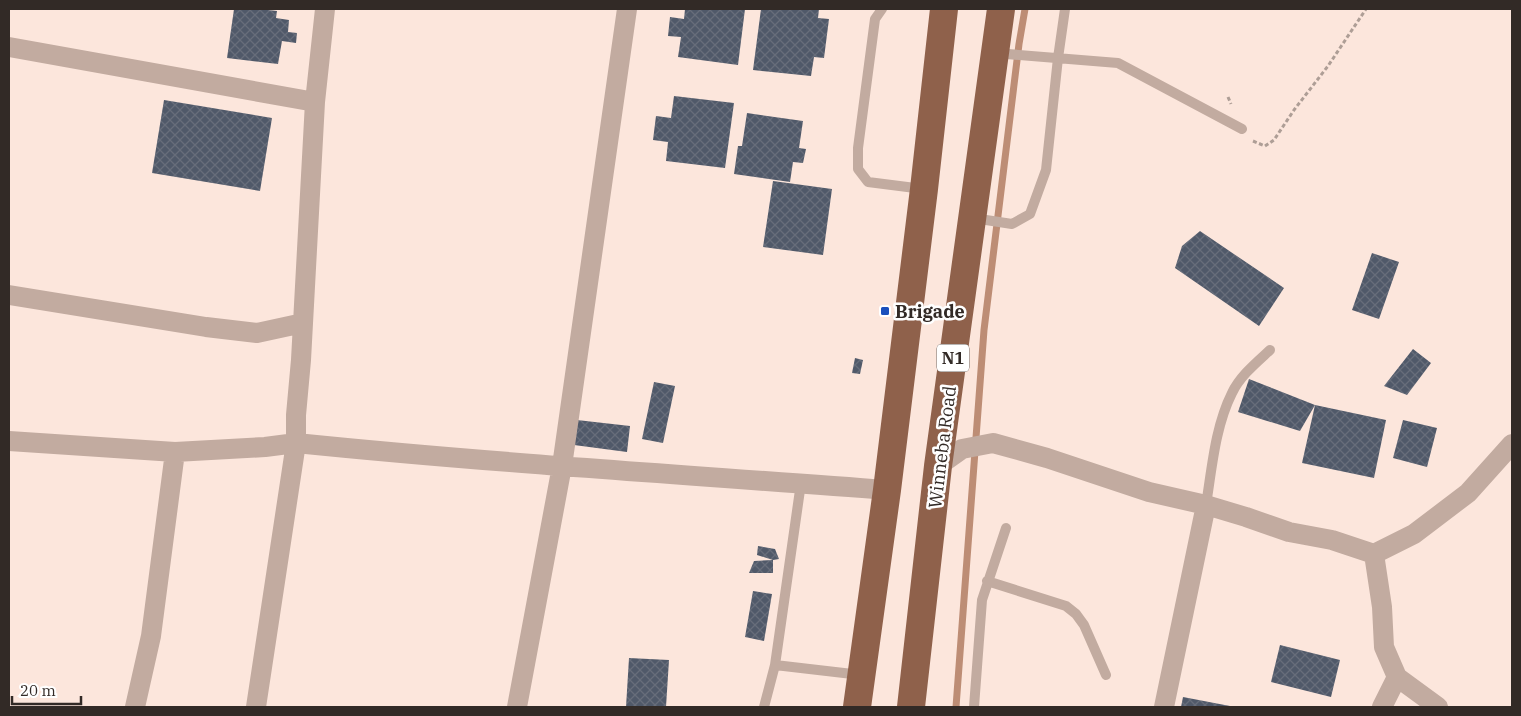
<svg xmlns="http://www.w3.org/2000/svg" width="1521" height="716" viewBox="0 0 1521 716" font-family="'IBM Plex Serif',serif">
<defs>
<pattern id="building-cross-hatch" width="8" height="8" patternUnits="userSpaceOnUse" patternTransform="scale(1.25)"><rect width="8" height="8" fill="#505969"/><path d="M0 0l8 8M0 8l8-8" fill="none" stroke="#676d7a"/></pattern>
</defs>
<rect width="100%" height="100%" fill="#fce6dc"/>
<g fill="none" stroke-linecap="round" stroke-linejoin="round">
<path stroke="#bd8d75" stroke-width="7" d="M956 707 984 330 1019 44 1025 9"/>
</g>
<path fill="url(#building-cross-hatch)" d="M234 9H259L277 11 276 18 289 20 288 32 297 33 296 43 282 41 278 64 227 58Z
M685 9H745L738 65 678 57 681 37 668 36 670 17 684 19Z
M761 9H819L818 18 829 19 824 58 814 57 811 76 753 70Z
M674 96 734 103 725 168 666 161 668 142 653 140 656 116 671 118Z
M164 100 272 118 260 191 152 173Z
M747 113 803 121 799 148 806 149 803 163 793 162 790 182 734 174 738 146H742Z
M773 181 832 189 823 255 763 247Z
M1200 231 1284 288 1259 326 1175 268 1182 246Z
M1372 253 1399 262 1379 319 1352 310Z
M1413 349 1431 363 1407 395 1384 386Z
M855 358 863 360 860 374 852 373Z
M1249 379 1315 405 1300 431 1238 412Z
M654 382 675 386 663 443 642 439Z
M1315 405 1386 420 1374 478 1302 463Z
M577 420 630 426 627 452 574 445Z
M1403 420 1437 428 1427 467 1393 458Z
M758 546 775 549 779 559 773 560 757 555Z
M773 560V573H749L754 561Z
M753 591 772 594 764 641 745 637Z
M1280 645 1340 660 1331 697 1271 682Z
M629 658 669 660 666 707H626Z
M1183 697 1230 706V707H1181Z"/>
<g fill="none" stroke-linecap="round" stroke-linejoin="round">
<path stroke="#ae9e96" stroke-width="3" stroke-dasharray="4 2.5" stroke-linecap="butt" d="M1228 97 1231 104
M1253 141 1265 146 1274 140 1294 110 1328 66 1366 9"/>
<path stroke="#c2aba0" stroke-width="10" d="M882 9 875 19 858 148V169L868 182 923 189
M995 53 1118 63 1242 129
M973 218 1012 224 1030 214 1046 170 1058 58 1065 9
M1206 505C1212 468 1215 427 1232 393 1240 376 1256 363 1270 350
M987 581 1066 606 1076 614 1084 625 1106 675
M775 665 861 675
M764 707 775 665 801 483
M974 707 982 600 1006 528"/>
<path stroke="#c2aba0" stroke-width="20" d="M325 9 315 102 301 360 296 415V443C492 463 690 475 887 490
M9 47 315 102
M9 295 206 327 257 333 303 323
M9 441 175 452 265 447 296 443 256 707
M938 466 962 449 993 443 1047 458 1149 492 1206 505 1246 517 1289 532 1332 540 1374 554 1414 534 1468 493 1512 444
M1374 554 1382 607 1384 647 1397 677 1438 707
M135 707 151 636 175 452
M517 707 562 466 627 9
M1164 707 1206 505
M1382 707 1397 677"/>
<path stroke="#8f614b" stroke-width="28" d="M857 707 887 490 924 189 944 9
M911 707 938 466 1001 9"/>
</g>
<rect fill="#1a4fbc" stroke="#fff" stroke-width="2" x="880" y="306" width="10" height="10" rx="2.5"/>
<g text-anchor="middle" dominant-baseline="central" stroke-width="5" stroke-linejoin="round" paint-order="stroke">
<rect fill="#fff" stroke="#706a67" stroke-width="1" x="937" y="344.5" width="32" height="27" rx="4"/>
<g font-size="16" font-weight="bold" fill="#322a26">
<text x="953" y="358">N1</text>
</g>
<g font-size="18" font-weight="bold" fill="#322a26" stroke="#fff" text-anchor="start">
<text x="895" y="311">Brigade</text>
</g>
<g font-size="18" fill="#322a26" stroke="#fff">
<text transform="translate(942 447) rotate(-83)">Winneba Road</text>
</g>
</g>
<rect width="1521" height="716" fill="none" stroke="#322a26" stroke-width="20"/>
<path d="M12 696v8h69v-8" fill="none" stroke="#322a26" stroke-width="2.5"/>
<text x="20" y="696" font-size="15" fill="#322a26" stroke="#ffffff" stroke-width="4" paint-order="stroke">20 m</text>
</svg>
